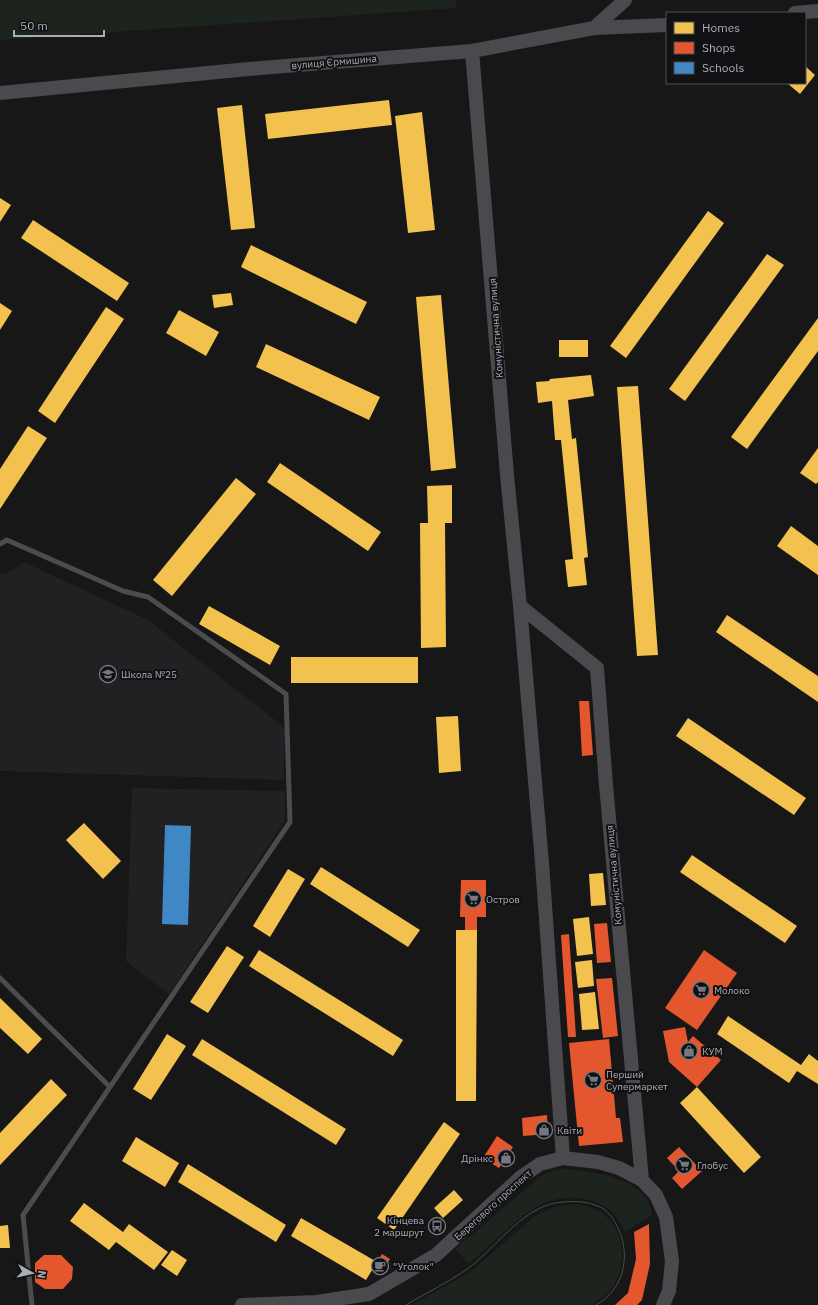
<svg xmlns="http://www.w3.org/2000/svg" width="818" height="1305" viewBox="0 0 818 1305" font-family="'IBM Plex Sans',sans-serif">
<rect width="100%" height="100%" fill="#171717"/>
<path fill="#212123" d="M24 562 148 620 285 728 284 780 0 771V573L6 574Z
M132 788 285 791V821L169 994 126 961Z"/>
<path fill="#1d241e" d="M0 0H457L455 8 0 40Z
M565 1169C592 1171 650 1178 652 1215L625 1232C622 1227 619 1219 614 1214 594 1193 554 1193 532 1210 509 1226 489 1246 469 1264L455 1249 542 1175 555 1170Z
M578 1204C589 1207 600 1210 609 1219 627 1238 626 1270 610 1291 605 1297 597 1301 590 1305H412L470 1272 535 1216 554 1207Z"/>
<path fill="#f2c14e" d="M805 66 815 75 800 94 787 83H805Z
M389 100 392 125 268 139 265 114Z
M242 105 255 228 231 230 217 108Z
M422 112 435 230 408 233 395 116Z
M0 198 11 205 0 222Z
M708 211 724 223 626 358 610 346Z
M33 220 129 283 117 301 21 238Z
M251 245 367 302 356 324 241 267Z
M767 254 784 265 685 401 669 389Z
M231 293 233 305 214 308 212 295Z
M441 295 456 468 431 471 416 297Z
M0 303 12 311 0 330Z
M106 307 124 319 55 423 38 411Z
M179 310 219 332 206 356 166 333Z
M818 318V351L747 449 731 437Z
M559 340H588V357H559Z
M266 344 380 397 369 420 256 367Z
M591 375 594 396 568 400 572 439 576 438 588 557 584 558 587 585 568 587 565 560 573 559 561 440H555L552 401 538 403 536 382 549 381 550 379Z
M638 386 658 655 637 656 617 387Z
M28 426 47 438 0 509V469Z
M818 448V482L816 484 800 473Z
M280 463 381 532 368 551 267 482Z
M236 478 256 494 172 596 153 580Z
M452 485V523H445L446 647 421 648 420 523H428L427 486Z
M791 526 818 546V575L777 546Z
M209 606 280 646 270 665 199 624Z
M727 615 818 676V702L716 632Z
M291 657H418V683H291Z
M458 716 461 771 439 773 436 717Z
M688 718 806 798 794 815 676 736Z
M84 823 121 861 103 879 66 840Z
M692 855 797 926 785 943 680 872Z
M321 867 420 930 408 947 310 884Z
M288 869 305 879 270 937 253 926Z
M603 873 606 905 591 906 589 874Z
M589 917 593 954 577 956 573 919Z
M456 930H477L476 1101H456Z
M227 946 244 957 208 1013 190 1002Z
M259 950 403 1040 393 1056 249 966Z
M592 960 594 986 578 988 575 962Z
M595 992 599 1029 582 1030 579 994Z
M0 998 42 1039 28 1054 0 1028Z
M728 1016 801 1065 809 1054 818 1061V1084L797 1071 789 1083 717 1034Z
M167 1034 186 1046 151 1100 133 1089Z
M202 1039 346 1129 336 1145 192 1055Z
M51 1079 67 1095 0 1165V1133Z
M697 1087 761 1157 744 1173 680 1103Z
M444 1122 460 1134 394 1230 377 1218Z
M136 1137 179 1163 165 1187 122 1161Z
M188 1164 286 1225 276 1242 178 1182Z
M454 1190 463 1200 443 1218 434 1208Z
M84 1203 123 1232 129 1224 168 1252 154 1270 116 1242 109 1250 70 1221Z
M301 1218 377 1262 366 1280 291 1236Z
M8 1225 10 1248H0V1226Z
M172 1250 187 1260 177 1276 161 1265Z"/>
<path fill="#e4572e" d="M579 701H589L593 755 582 756Z
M461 880H486V917H477V930H465V917H460Z
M607 923 611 962 597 963 594 924Z
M569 934 576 1037H568L561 935Z
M704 950 737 973 697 1030 665 1008Z
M612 978 618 1036 603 1038 596 979Z
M685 1027 688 1042 693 1036 721 1060 697 1087 669 1062 663 1031Z
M609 1039 616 1118H620L623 1142 579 1146 569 1043Z
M547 1115 548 1134 523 1136 522 1118Z
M497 1136 513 1147 499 1168 483 1158Z
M679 1147 702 1171 682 1189 672 1178 679 1171 667 1158Z
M649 1224 650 1264 642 1300 637 1305H615L628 1293 636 1259 634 1232Z
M382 1254 390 1259 380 1274 373 1269Z
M44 1255H61L73 1267 72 1279 63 1289H45L35 1282V1263Z"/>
<path fill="#3f88c5" d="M165 825 191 826 188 925 162 924Z"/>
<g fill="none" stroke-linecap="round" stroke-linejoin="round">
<path stroke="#4b4c50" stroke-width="5" d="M0 544 7 540 123 591 148 597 286 694 290 822 23 1215 32 1305
M0 978 110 1087"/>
<path stroke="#4a4a4e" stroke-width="14" d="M795 13 818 11
M594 28 625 0
M472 51 507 475 520 606 542 863 563 1158
M0 93 249 69 472 51 594 28 667 25
M520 606 597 668 606 785 642 1180
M242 1305 317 1302 369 1294 436 1255 521 1177 540 1164 563 1158 598 1162 619 1168 642 1180 656 1195 666 1217 672 1261 669 1291 663 1305"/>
<path stroke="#4b4c4f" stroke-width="1" d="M406 1305C426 1293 447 1283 466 1270 494 1250 520 1210 555 1203 570 1201 585 1200 600 1207 607 1210 612 1217 616 1224 632 1252 625 1290 596 1305"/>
</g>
<defs>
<g id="school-ring" transform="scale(0.9)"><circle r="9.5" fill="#111113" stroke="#757880" stroke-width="1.5"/><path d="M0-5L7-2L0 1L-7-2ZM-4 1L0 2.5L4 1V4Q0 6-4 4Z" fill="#757880"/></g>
<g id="supermarket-ring" transform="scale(0.9)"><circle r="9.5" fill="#111113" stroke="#757880" stroke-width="1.5"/><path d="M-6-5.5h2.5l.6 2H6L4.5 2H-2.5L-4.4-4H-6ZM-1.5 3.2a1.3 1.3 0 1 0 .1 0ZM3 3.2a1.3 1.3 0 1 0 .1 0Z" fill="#757880"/></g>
<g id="shop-ring" transform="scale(0.9)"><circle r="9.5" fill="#111113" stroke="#757880" stroke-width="1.5"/><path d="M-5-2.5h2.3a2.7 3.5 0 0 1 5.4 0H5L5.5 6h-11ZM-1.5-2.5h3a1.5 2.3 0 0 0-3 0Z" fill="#757880"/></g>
<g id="bus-ring" transform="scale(0.9)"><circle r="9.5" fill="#111113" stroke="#757880" stroke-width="1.5"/><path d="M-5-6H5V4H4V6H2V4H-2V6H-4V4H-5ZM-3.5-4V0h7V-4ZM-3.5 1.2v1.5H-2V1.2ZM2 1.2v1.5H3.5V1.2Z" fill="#757880"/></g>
<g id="cafe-ring" transform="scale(0.9)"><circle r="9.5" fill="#111113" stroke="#757880" stroke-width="1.5"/><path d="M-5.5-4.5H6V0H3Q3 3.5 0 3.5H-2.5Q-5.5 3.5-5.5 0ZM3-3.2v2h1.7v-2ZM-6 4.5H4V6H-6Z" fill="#757880"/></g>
</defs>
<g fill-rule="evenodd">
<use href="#school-ring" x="108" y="674"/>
<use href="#supermarket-ring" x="473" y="899"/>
<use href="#supermarket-ring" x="701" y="990"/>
<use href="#shop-ring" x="689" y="1051"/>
<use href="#supermarket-ring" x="593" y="1080"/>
<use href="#shop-ring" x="544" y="1130"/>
<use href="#shop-ring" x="506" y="1158"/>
<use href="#supermarket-ring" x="684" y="1165"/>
<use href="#bus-ring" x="437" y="1226"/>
<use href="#cafe-ring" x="380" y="1266"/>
</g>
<g text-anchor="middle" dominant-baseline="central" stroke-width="4" stroke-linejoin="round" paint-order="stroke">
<g font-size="10" fill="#a8adb8" stroke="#111113">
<text transform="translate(334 62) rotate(-5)">вулиця Єрмишина</text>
<text transform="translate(496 328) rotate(-94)">Комуністична вулиця</text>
<text transform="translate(614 875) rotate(-95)">Комуністична вулиця</text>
<text transform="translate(493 1205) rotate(-42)">Берегового проспект</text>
</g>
<g font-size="10" fill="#a8adb8" stroke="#111113" text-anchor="start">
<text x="121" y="674">Школа №25</text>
<text x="486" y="899">Остров</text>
<text x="714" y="990">Молоко</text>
<text x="702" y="1051">КУМ</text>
<text x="606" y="1074">Перший<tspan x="606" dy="12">Супермаркет</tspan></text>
<text x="557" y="1130">Квіти</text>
<text x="493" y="1158" text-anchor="end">Дрінкс</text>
<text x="697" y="1165">Глобус</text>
<text x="424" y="1220" text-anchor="end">Кінцева<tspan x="424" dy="12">2 маршрут</tspan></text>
<text x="393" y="1266">"Уголок"</text>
</g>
</g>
<rect x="666" y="12" width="140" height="72" fill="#111113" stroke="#4d4f55"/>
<rect x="674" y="22" width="20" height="12" fill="#f2c14e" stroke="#4d4f55"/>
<text x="702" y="32" font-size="12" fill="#a8adb8">Homes</text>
<rect x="674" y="42" width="20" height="12" fill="#e4572e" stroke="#4d4f55"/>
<text x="702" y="52" font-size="12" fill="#a8adb8">Shops</text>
<rect x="674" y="62" width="20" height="12" fill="#3f88c5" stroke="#4d4f55"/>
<text x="702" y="72" font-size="12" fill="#a8adb8">Schools</text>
<g transform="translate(32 1273) rotate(98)" stroke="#111113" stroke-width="3" paint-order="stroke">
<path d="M0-3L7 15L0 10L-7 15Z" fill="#a8adb8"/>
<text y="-6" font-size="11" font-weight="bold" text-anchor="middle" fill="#a8adb8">N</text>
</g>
<path d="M14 30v6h90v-6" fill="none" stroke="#a8adb8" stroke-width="2"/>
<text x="20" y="30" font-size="12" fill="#a8adb8" stroke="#111113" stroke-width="3" paint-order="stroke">50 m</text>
</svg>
